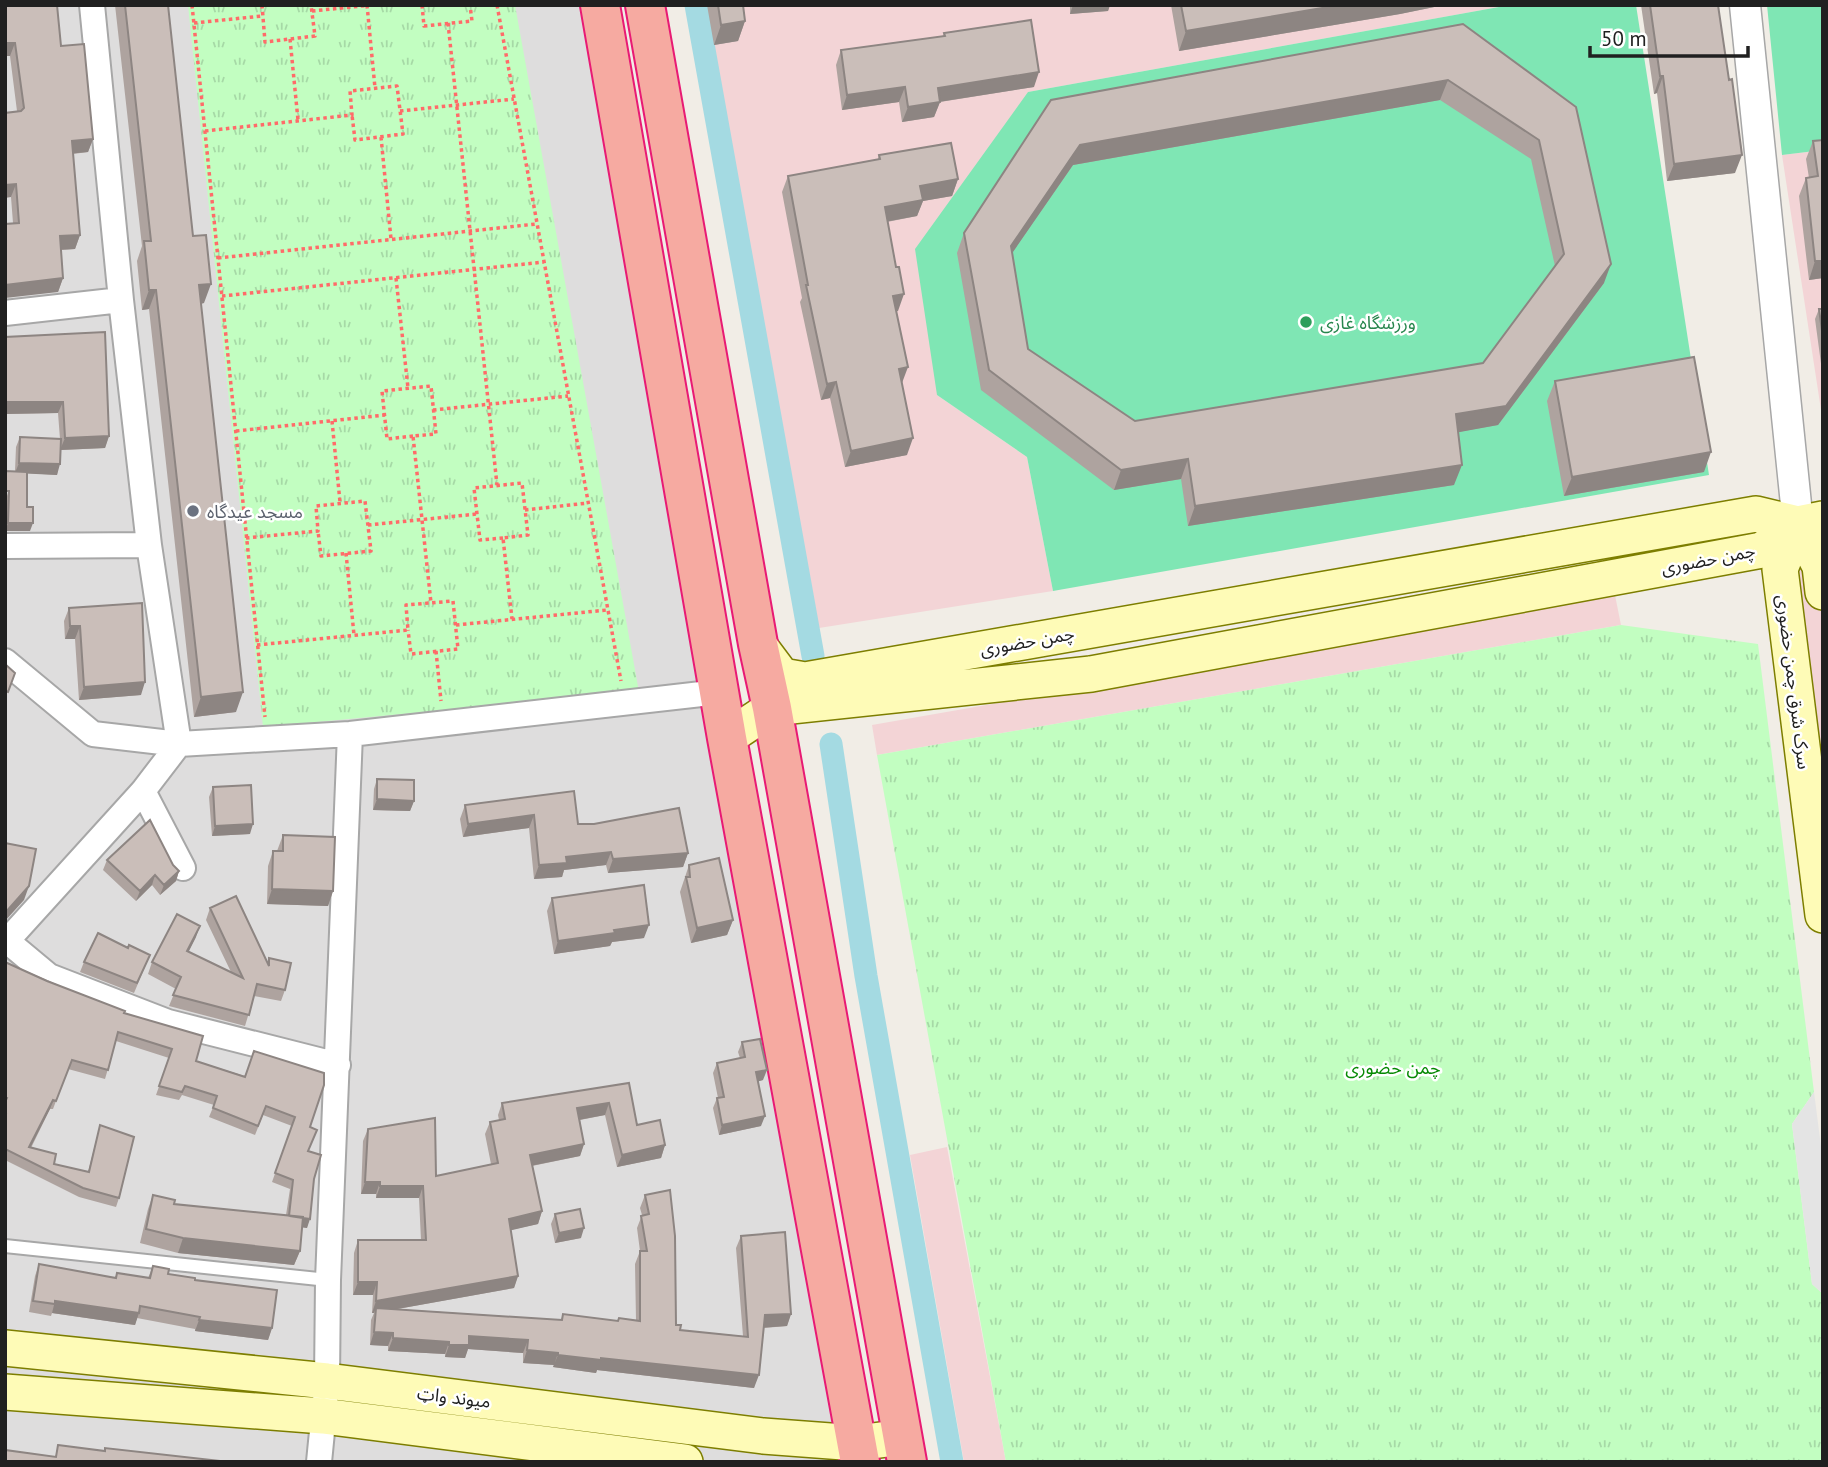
<svg xmlns="http://www.w3.org/2000/svg" width="1828" height="1467" viewBox="0 0 1828 1467" font-family="'PT Sans','Noto Sans Arabic',sans-serif">
<defs>
<pattern id="park-tufts" width="24" height="20" patternUnits="userSpaceOnUse" patternTransform="scale(1.75)"><rect width="24" height="20" fill="#c2fec1"/><path d="M3 7l-1-3M5 7V3M7 7l1-3M15 17l-1-3M17 17v-4M19 17l1-3" fill="none" stroke="#a6d9a6"/></pattern>
</defs>
<rect width="100%" height="100%" fill="#f1ede6"/>
<path fill="#dedddd" d="M5 5H600L860 1462H5Z"/>
<path fill="#f3d4d6" d="M706 5H1510L1028 92 937 395 1027 457 1053 591 819 628Z
M1823 150V423L1782 155Z
M1823 519V915L1780 569Z
M1615 595 1621 625 877 755 872 725Z
M947 1147 1006 1462H964L910 1155Z"/>
<path fill="url(#park-tufts)" d="M188 5H515L639 692 263 727Z
M1621 625 1758 644 1814 1092 1792 1124 1812 1284 1823 1294V1462H1006L877 755Z"/>
<path fill="#7fe6b4" d="M1510 5H1636L1709 475 1053 591 1027 457 937 395 915 249 1028 92Z
M1767 5H1823V150L1782 155Z"/>
<path fill="#e4e4e4" d="M1814 1092 1823 1162V1294L1812 1284 1792 1124Z"/>
<g fill="none" stroke-linecap="round" stroke-linejoin="round">
<path stroke="#a4dae2" stroke-width="23" d="M696 5 813 656
M831 744 866 976 952 1462"/>
<g stroke="#a7a7a7" stroke-width="16">
<path id="service" d="M5 1246 328 1280"/>
</g>
<g stroke="#a7a7a7" stroke-width="28">
<path id="minor" d="M5 313 121 300
M5 546 149 545
M5 661 93 734 179 744 350 734 719 692
M143 791 183 868
M7 941 49 976 168 1022 338 1065
M5 943 143 791 179 744 149 545 121 300 92 5
M319 1462 327 1381 328 1280 350 734"/>
</g>
<g stroke="#a7a7a7" stroke-width="33">
<path id="tertiary" d="M1745 5 1798 524"/>
</g>
<g stroke="#7d7e00" stroke-width="38">
<path id="secondary" d="M1798 524 1780 569 1823 915
M1798 524 1820 566 1823 592
M758 644 782 676 805 680 1756 514 1798 524
M727 738 772 708 1091 674 1762 550 1798 524 1823 519
M5 1348 327 1381 763 1436 857 1443 903 1437
M5 1392 323 1416 685 1462"/>
</g>
<g stroke="#e81a74" stroke-width="42">
<path id="trunk" d="M600 5 727 738 860 1462
M645 5 758 644 772 708 907 1462"/>
</g>
<path stroke="#ff6b69" stroke-width="3.5" stroke-dasharray="3.5 3.5" stroke-linecap="butt" d="M192 5 265 717
M262 5 265 42 315 36 311 5
M367 5 375 88
M422 5 424 26 472 21 470 5
M497 5 621 681
M312 11 372 5
M194 23 262 16
M448 23 497 485
M290 39 298 120
M400 111 514 99
M205 131 352 115 350 91 397 86 403 134 355 140 352 115
M381 137 391 239
M218 258 536 224
M396 278 408 388
M222 296 544 262
M433 410 568 396
M332 421 340 502
M236 431 385 415
M413 436 387 439 382 391 431 386 436 434 413 436 431 603
M525 510 588 503
M368 525 477 514
M246 538 318 531 316 506 365 501 371 551 321 556 318 531
M503 538 480 540 474 488 522 483 528 535 503 538 512 619
M346 553 354 635
M456 625 607 610
M257 645 408 630 406 605 453 601 458 649 411 654 408 630
M436 651 441 701"/>
<use href="#service" stroke="#fff" stroke-width="12"/>
<use href="#minor" stroke="#fff" stroke-width="24"/>
<use href="#tertiary" stroke="#fff" stroke-width="30"/>
<use href="#secondary" stroke="#fefbb7" stroke-width="35"/>
<use href="#trunk" stroke="#f6aaa1" stroke-width="38"/>
</g>
<path fill="#aea39f" fill-rule="evenodd" d="M5 5 61 46 93 139 88 152 73 154 80 235 75 249 61 250 63 278 58 292 13 223 11 197 17 111 10 56Z
M115 5H168L193 236 204 303 201 304 236 712 194 717 149 309 142 310 137 261 142 246Z
M707 5H743L745 21 738 41 714 45Z
M1070 5H1110L1108 11 1070 14Z
M1171 5H1444L1400 14 1179 51Z
M1641 5H1718L1735 173 1667 181 1657 93 1654 94Z
M1463 24 1576 107 1604 283 1498 425 1458 432 1454 485 1188 526 1181 479 1114 490 981 390 957 253 964 233 1051 100ZM1440 100 1531 159 1555 266 1483 363 1135 421 1028 349 1012 253 1073 165Z
M944 33 1034 87 940 102 934 117 902 122 899 102 842 110 836 65 841 50 943 36Z
M1823 140V278L1809 280 1799 196 1806 178H1809L1806 159 1813 141Z
M879 155 958 179 952 196 923 201 917 216 887 222 898 311H896L907 455 845 467 830 398 821 400 800 302 802 298 782 192 788 176 878 159Z
M1819 309H1823V371H1822L1815 319Z
M5 337 109 436 105 448 61 450 57 475 27 473V507L30 531H5L6 499 15 471 16 447 20 437 60 439 58 413 5 414Z
M1555 381 1704 472 1564 496 1547 401Z
M69 608 141 695 79 700 75 639H65L64 621Z
M377 779 414 801 410 811 373 810 374 789Z
M213 787 250 834 212 836 209 797Z
M574 791 578 824 688 853 683 867 608 873 606 865 564 870 562 877 534 879 529 828 463 837 460 819 465 805Z
M283 835 333 891 328 906 267 904 268 866 273 851H277Z
M107 860 173 865 179 871 176 881 160 895 152 885 136 901 103 870Z
M689 865 733 920 727 935 691 943 680 892Z
M552 898 644 938 612 942 610 946 554 954 547 911Z
M210 908 267 963 269 958 285 990 281 1001 254 996 245 1026 169 1006 176 989 148 974 152 962 196 937 188 952 231 972 206 920Z
M128 948 150 955 134 993 80 972 84 962Z
M5 962 124 1013 196 1061 245 1076 310 1127 308 1151 314 1179 307 1228 302 1227 300 1251 294 1265 178 1253 140 1243 148 1209 153 1195 174 1204 286 1215 290 1189 272 1182 292 1126 263 1115 255 1135 209 1117 214 1105 182 1095 179 1100 156 1095 169 1058 116 1041 105 1079 68 1069 53 1109H50L31 1148 54 1164 88 1172 100 1125 119 1198 116 1207 79 1197 5 1160Z
M742 1042 763 1080 758 1081 761 1126 719 1135 713 1108 717 1098H718L713 1073 717 1063 740 1058 738 1052Z
M629 1083 637 1125 665 1145 661 1158 617 1167 605 1115 580 1120 584 1144 580 1156 532 1166 542 1211 538 1224 510 1230 518 1276 514 1288 397 1309 561 1320 563 1314 618 1321 619 1318 636 1320 635 1264 640 1251 637 1228 642 1215 640 1208 645 1195 676 1325 680 1330 743 1336 736 1248 741 1236 791 1314 787 1326 764 1328 754 1388 597 1370 596 1373 553 1367 554 1365 523 1363V1353L468 1349 465 1358 445 1357V1354L388 1351V1346L370 1345 371 1320 374 1313H372L373 1295H353L354 1253 358 1240H421L419 1198H376V1194H361L363 1141 368 1129 436 1176 491 1164 485 1134 490 1122 499 1120 498 1115 502 1103Z
M555 1214 581 1238 555 1243 551 1224Z
M39 1264 115 1278 117 1273 148 1278 153 1266 168 1274 195 1280 272 1328 268 1340 195 1331V1329L137 1318 135 1325 52 1313 51 1316 29 1312 35 1276Z"/>
<path fill="#8d8582" d="M1073 5H1110L1108 11 1070 14Z
M1340 5H1444L1400 14 1179 51 1186 31Z
M745 21 738 41 714 45 721 25Z
M5 43H15L10 56H5Z
M1039 72 1034 87 932 103 938 88Z
M1660 76H1663L1657 93 1654 94Z
M1448 80 1440 100 1073 165 1004 265 1011 246 1080 145Z
M905 87 899 102 842 110 847 95Z
M940 102 934 117 902 122 908 107Z
M93 139 88 152 67 154 72 141Z
M1742 155 1735 173 1667 181 1674 164Z
M958 179 952 196 923 201 917 216 879 223 885 207 920 186Z
M16 184 11 197 5 198V185Z
M80 235 75 249 55 250 60 236Z
M1815 261H1823V278L1809 280Z
M1611 264 1604 283 1498 425 1449 434 1456 414Z
M63 278 58 292 5 298V285Z
M211 284 204 303 192 305 199 285Z
M149 290H156L149 309 142 310Z
M904 294 898 311 887 313 893 296Z
M908 367 902 383 899 369Z
M836 382 830 398 821 400 827 384Z
M5 402H63L58 413 5 414Z
M109 436 105 448 60 450 65 438Z
M913 438 907 455 845 467 851 451Z
M1711 452 1704 472 1564 496 1572 477Z
M1188 459 1181 479 1114 490 1121 470Z
M19 463 60 464 57 475 15 473Z
M1462 465 1454 485 1188 526 1195 506Z
M8 523H33L30 531H5Z
M70 626H80L75 639H65Z
M145 682 141 695 79 700 84 687Z
M243 692 236 712 194 717 201 697Z
M377 799 414 801 410 811 373 810Z
M534 815 529 828 463 837 468 824Z
M253 824 250 834 212 836 215 826Z
M611 852 606 865 564 870 562 877 534 879 539 865 566 857Z
M688 853 683 867 608 873 613 859Z
M179 871 176 881 160 895 164 885Z
M155 875 152 885 136 901 140 891Z
M29 886 24 900 5 921V913Z
M272 889 333 891 328 906 267 904Z
M733 920 727 935 691 943 697 928Z
M649 925 644 938 612 942 610 946 554 954 558 941 614 930Z
M200 926 196 937 183 963 187 951Z
M767 1070 763 1080 753 1083 756 1072Z
M53 1100 50 1109 26 1156 29 1147Z
M609 1103 605 1115 573 1121 577 1108Z
M765 1116 761 1126 719 1135 722 1125Z
M584 1144 580 1156 525 1167 530 1155Z
M665 1145 661 1158 617 1167 622 1155Z
M365 1182H380L376 1194H361Z
M380 1186H423L419 1198H376Z
M542 1211 538 1224 504 1232 509 1219Z
M289 1216 310 1219 307 1228 285 1225Z
M584 1228 581 1238 555 1243 559 1233Z
M183 1238 300 1251 294 1265 178 1253Z
M518 1276 514 1288 375 1313 376 1308 374 1313H372L376 1301Z
M358 1282H377L373 1295H353Z
M55 1301 139 1313 135 1325 52 1313Z
M791 1314 787 1326 760 1328 765 1315Z
M199 1320 272 1328 268 1340 195 1331Z
M374 1332 393 1333 388 1346 370 1345Z
M469 1336 528 1340 523 1353 468 1349 465 1358 445 1357 449 1345Z
M393 1338 449 1342 445 1354 388 1351Z
M527 1350 558 1353 554 1365 523 1363Z
M558 1355 601 1358 759 1375 754 1388 597 1370 596 1373 553 1367Z"/>
<path fill="#cabeb9" stroke="#8d8582" stroke-width="2" fill-rule="evenodd" d="M5 5H57L61 46 84 44 93 139 72 141 80 235 60 236 63 278 5 285V224L19 223 16 184 5 185V113L21 111 24 108 15 43H5Z
M125 5H168L193 236 206 235 211 284 199 285 243 692 201 697 156 290H149L144 241H151Z
M718 5H743L745 21 721 25Z
M1181 5H1340L1186 31Z
M1650 5H1718L1729 80 1732 79 1742 155 1674 164 1663 76H1660Z
M1031 20 1039 72 938 88 940 102 908 107 905 87 847 95 841 50 945 36 944 33Z
M1463 24 1576 107 1611 264 1506 406 1456 414 1462 465 1195 506 1188 459 1121 470 989 370 964 233 1051 100ZM1448 80 1539 140 1564 254 1483 363 1135 421 1028 349 1011 246 1080 145Z
M1823 140V261H1815L1806 178 1818 176 1813 141Z
M951 143 958 179 920 186 923 200 885 207 896 267H899L904 294 893 296 908 367 899 369 913 438 851 451 836 382 827 384 806 285H808L788 176 880 159 879 155Z
M1819 309H1823V338Z
M105 332 109 436 65 438 63 402H5V337Z
M1694 357 1711 452 1572 477 1555 381Z
M20 437 61 439 60 464 19 463Z
M5 471 27 472V507H33V523H8L9 491H5Z
M142 603 145 682 84 687 80 626H70L69 608Z
M5 664 15 673 8 692 5 691Z
M377 779 414 780V801L377 799Z
M251 785 253 824 215 826 213 787Z
M574 791 578 824H594L679 808 688 853 613 859 611 852 566 857 567 863 539 865 534 815 468 824 465 805Z
M150 820 173 865 179 871 164 885 155 875 140 891 107 860Z
M283 835 335 837 333 891 272 889 273 851H283Z
M5 843 36 849 29 886 5 913Z
M719 858 733 920 697 928 686 877H690L689 865Z
M644 885 649 925 614 930 615 933 558 941 552 898Z
M236 896 269 966V958L291 963 285 990 257 984 249 1015 173 995 181 977 152 962 177 914 200 926 187 951 243 978 210 908Z
M98 933 128 948 129 945 150 955 137 983 84 962Z
M5 962 47 981 125 1011 124 1013 203 1036 196 1061 245 1077 254 1051 324 1073V1085L310 1127 317 1130 308 1151 321 1155 314 1179 310 1219 289 1216 293 1180 275 1173 295 1117 266 1106 258 1126 213 1108 217 1096 185 1086 182 1092 159 1086 172 1049 118 1032 108 1070 72 1060 56 1101 53 1100 29 1147 56 1154 54 1164 89 1172 100 1125 134 1137 119 1198 83 1188 5 1149V1116L6 1114 5 1113V1102L7 1098 5 1097Z
M760 1039 767 1070 756 1072 765 1116 722 1125 717 1098 724 1097 717 1063 745 1057 742 1042Z
M629 1083 637 1125 660 1120 665 1145 622 1155 609 1103 577 1108 584 1144 530 1155 542 1211 509 1219 518 1276 376 1301 377 1282H358V1240H426L423 1186H380V1182H365L368 1129 435 1118 436 1176 498 1163 490 1122 505 1119 502 1103Z
M670 1190 675 1236 676 1325H681L680 1330 748 1337 741 1236 785 1232 791 1314 765 1315 759 1375 601 1358V1360L558 1355V1353L527 1350 528 1340 469 1336V1345H449V1342L393 1338V1333L374 1332 376 1308 562 1320 563 1314 618 1321 619 1318 640 1321V1251H647L641 1216 649 1214 645 1195Z
M153 1195 175 1200 174 1204 303 1217 300 1251 183 1238 146 1229Z
M580 1209 584 1228 559 1233 555 1214Z
M39 1264 116 1278 117 1273 150 1278 153 1266 169 1269 168 1274 195 1278V1280L277 1290 272 1328 199 1320 200 1317 140 1306 139 1313 55 1301V1304L33 1301Z
M58 1445 105 1451V1448L229 1462H5V1450L56 1457Z"/>
<circle fill="#2e9e5b" stroke="#fff" stroke-width="2.5" cx="1306" cy="322" r="7"/>
<circle fill="#6b7280" stroke="#fff" stroke-width="2.5" cx="193" cy="511" r="7"/>
<g text-anchor="middle" dominant-baseline="central" stroke-width="5" stroke-linejoin="round" paint-order="stroke">
<g font-size="18" fill="#27864d" stroke="#fff" text-anchor="start">
<text x="1320" y="322">ورزشگاه غازی</text>
</g>
<g font-size="18" fill="#5b616d" stroke="#fff" text-anchor="start">
<text x="207" y="511">مسجد عیدگاه</text>
</g>
<g font-size="18" fill="#202020" stroke="#fff">
<text transform="translate(1708 559) rotate(-11)">چمن حضوری</text>
<text transform="translate(1027 641) rotate(-10)">چمن حضوری</text>
<text transform="translate(1794 682) rotate(83)">سرک شرق چمن حضوری</text>
<text transform="translate(454 1397) rotate(7)">میوند واټ</text>
</g>
<g font-size="18" fill="#058903" stroke="#fff">
<text x="1393" y="1067">چمن حضوری</text>
</g>
</g>
<rect width="1828" height="1467" fill="none" stroke="#202020" stroke-width="14"/>
<path d="M1590 46v10h158v-10" fill="none" stroke="#202020" stroke-width="3.5"/>
<text x="1601" y="46" font-size="21" fill="#202020" stroke="#ffffff" stroke-width="5" paint-order="stroke">50 m</text>
</svg>
